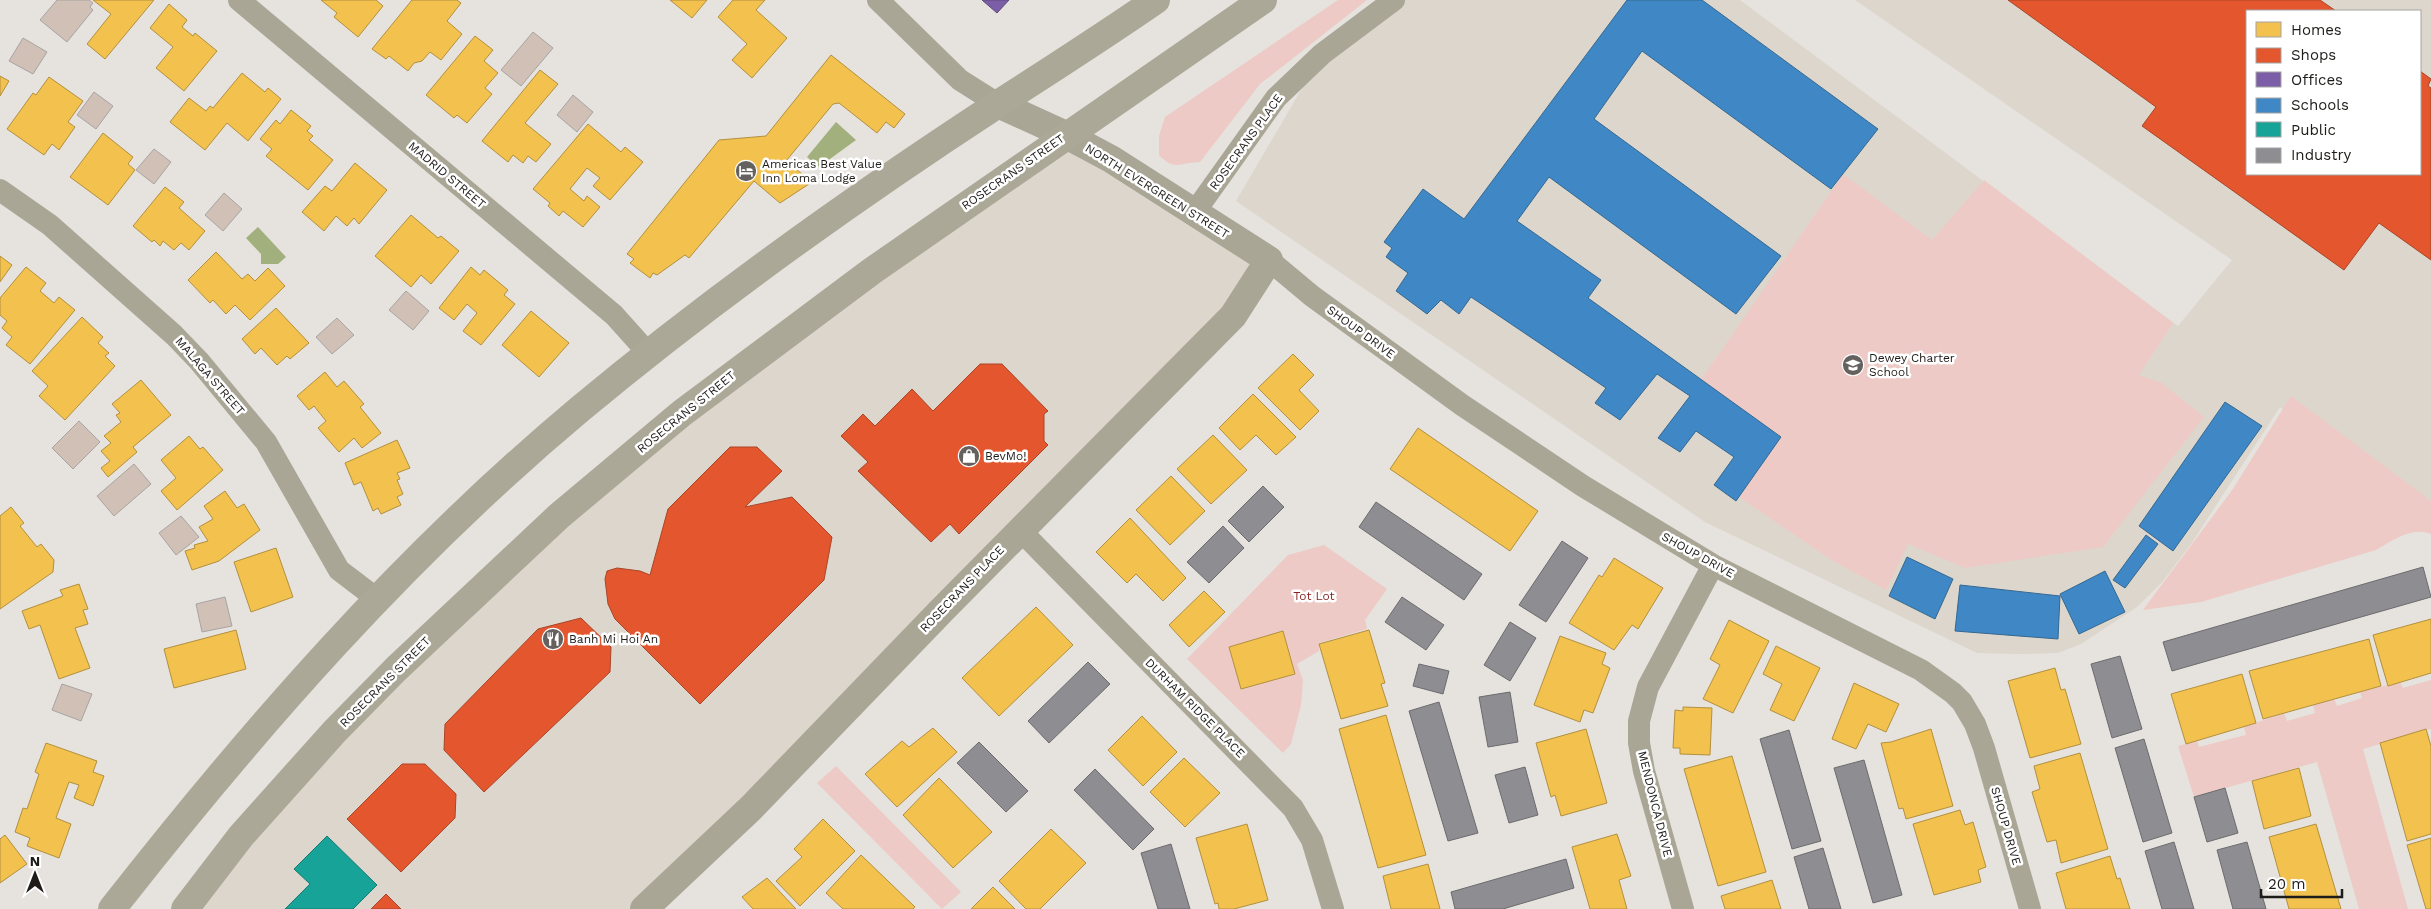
<svg xmlns="http://www.w3.org/2000/svg" width="2431" height="909" viewBox="0 0 2431 909" font-family="'Work Sans',sans-serif">
<rect width="100%" height="100%" fill="#e6e2de"/>
<path fill="#ddd6cc" fill-rule="evenodd" d="M1394 0H1740L2178 326 2232 260 1855 0H2431V527L2280 407 2191 544 2163 581 2137 607 2081 644 2058 653 2020 654 1977 653 1705 522 1236 201 1322 54ZM2247 11H2420V174H2247Z
M1067 139 1263 262 1231 313 633 909H192L305 769 531 546 766 353Z"/>
<path fill="#edcac5" d="M1338 0H1367L1260 84 1200 162C1180 162 1175 172 1159 155V136L1165 117Z
M1843 174 1932 240 1984 180 2173 323 2139 375 2162 383 2204 417 2103 547 1965 568 1908 544 1886 590 1830 559 1739 497 1781 437 1701 380Z
M2291 396 2431 501V534C2412 526 2393 540 2376 550L2201 602 2143 610 2233 489Z
M1324 545 1387 589 1365 620 1367 629 1319 643V651L1297 664 1303 680 1301 705 1291 744 1283 753 1187 659 1288 555Z
M2431 680V729L2363 749 2408 909H2359L2317 762 2194 797 2178 746 2197 741 2199 747 2246 735 2244 727 2284 713 2287 721 2315 713 2313 705 2334 699 2337 706 2362 698 2360 692 2400 682 2403 688Z
M836 766 961 892 942 909 817 783Z"/>
<path fill="#a1b07c" d="M836 122 856 140 819 167 807 157Z
M258 227 286 257 278 264H261V254L246 238Z"/>
<path fill="#f2c14e" stroke="#b2903e" d="M93 0H154L105 59 87 44 111 14Z
M321 0H376L383 6 358 37 334 17 337 13Z
M412 0H457L461 3 447 21 462 34 441 60 430 52 422 61 414 63 408 71 389 56 386 59 372 49Z
M670 0H707L692 18Z
M733 0H765L756 10 787 38 752 78 732 60 747 44 718 17Z
M169 4 187 20 182 27 193 36 195 33 217 51 184 91 156 68 173 47 150 28Z
M475 36 493 50 484 61 498 73 485 88 492 94 467 123 457 115 454 118 426 95Z
M831 55 905 114 894 128 886 122 877 133 839 103 833 104 786 161 812 182 780 203 754 181 689 258 685 255 657 275 653 273 650 278 630 263 634 259 627 254 719 140 766 136Z
M540 70 558 84 525 123 551 144 536 162 528 156 523 163 513 155 508 162 482 141Z
M242 73 265 92 268 88 281 99 248 141 227 123 205 150 170 122 189 98 206 111 210 106 213 108Z
M0 76 9 81 0 96Z
M49 77 83 101 68 122 75 127 59 150 52 144 44 155 7 129 33 93 36 95Z
M291 110 311 126 307 131 313 136 309 140 333 160 308 190 266 156 272 149 260 139 276 120 280 124Z
M588 124 621 152 625 147 643 162 610 200 593 186 600 178 587 168 570 189 584 201 587 196 600 207 583 227 563 211 559 216 548 206 550 203 533 189Z
M103 133 133 157 128 164 135 170 108 205 70 177Z
M355 163 387 190 359 224 354 218 347 226 336 216 324 231 302 212 325 186 332 191Z
M165 187 184 202 179 208 205 231 189 250 181 243 174 250 163 241 160 246 154 240 152 242 133 226Z
M411 215 438 238 441 236 459 251 431 284 421 275 411 287 375 256Z
M216 252 242 279 248 274 255 281 268 268 285 286 250 320 235 305 226 314 213 300 210 303 188 280Z
M0 256 12 265 0 282Z
M26 267 46 283 40 291 54 303 59 297 75 310 30 364 6 345 12 337 2 328 7 321 0 315V298Z
M471 267 480 275 484 270 508 290 504 295 515 304 481 345 463 331 477 313 467 304 454 320 439 308Z
M276 308 309 343 290 359 287 356 277 365 261 348 255 354 242 339Z
M531 311 569 343 539 377 502 345Z
M82 317 103 337 98 343 109 353 105 356 115 366 65 420 39 396 48 386 32 371Z
M1293 354 1314 375 1299 390 1319 411 1300 430 1258 388Z
M325 372 337 387 344 381 364 404 360 407 381 433 362 448 354 438 339 452 318 428 326 421 314 406 309 410 297 396Z
M141 380 171 415 133 447 137 452 108 477 101 468 110 461 101 451 111 443 104 436 121 422 116 415 120 413 112 404Z
M1253 394 1296 437 1276 455 1256 435 1240 450 1219 428Z
M1418 428 1538 511 1510 551 1390 469Z
M1213 435 1247 470 1211 504 1177 469Z
M189 436 200 449 203 447 223 470 177 510 161 491 176 478 161 460Z
M397 440 410 468 397 473 400 479 397 480 403 494 397 497 401 505 381 514 378 508 373 511 361 482 354 485 345 463Z
M1171 476 1205 511 1170 545 1136 510Z
M225 491 237 508 244 504 260 530 219 561 192 570 185 551 195 548 194 545 208 541 199 527 213 519 204 506Z
M11 507 24 523 20 526 37 547 41 544 54 560 53 572 0 609V516Z
M1130 518 1186 578 1163 601 1136 574 1127 583 1096 552Z
M276 548 293 597 251 612 234 562Z
M1614 558 1663 588 1638 629 1632 625 1614 650 1569 623 1599 575 1602 577Z
M79 584 88 609 83 610 88 624 75 628 90 668 59 679 40 625 29 629 22 611 63 596 60 590Z
M1204 591 1225 612 1189 647 1169 625Z
M1036 607 1073 645 999 716 962 678Z
M2431 619V673L2388 686 2373 635Z
M1729 620 1769 641 1733 713 1703 699 1720 665 1710 659Z
M236 630 246 669 174 688 164 649Z
M1369 630 1385 683 1381 684 1388 706 1341 719 1319 644Z
M1283 631 1295 674 1241 689 1229 647Z
M1560 636 1606 653 1602 664 1610 668 1593 713 1584 710 1580 722 1534 705Z
M2369 639 2381 686 2263 719 2249 671Z
M1776 646 1820 668 1794 721 1770 710 1782 684 1763 674Z
M2055 668 2061 690 2065 689 2081 744 2030 758 2008 681Z
M2242 674 2256 723 2186 744 2171 694Z
M1854 683 1899 704 1886 732 1868 724 1856 749 1832 739Z
M1683 707 1712 708 1710 755 1680 754V748H1673L1675 710 1683 711Z
M1386 715 1426 855 1378 868 1339 729Z
M1142 716 1177 752 1143 786 1108 750Z
M933 728 957 752 897 807 865 774 902 741 909 747Z
M1586 729 1607 803 1561 816 1555 795 1551 797 1536 743Z
M1931 729 1953 806 1906 819 1903 808 1899 809 1881 743 1891 742Z
M2426 729 2431 746V834L2407 841 2380 743Z
M46 743 97 761 93 772 104 776 93 806 74 798 79 785 69 782 56 818 71 824 59 858 27 846 30 838 15 832 23 808 27 809 39 774 35 772Z
M2080 753 2108 849 2061 863 2056 840 2047 842 2032 792 2040 789 2034 766Z
M1732 756 1766 872 1718 886 1684 769Z
M1184 758 1220 793 1185 827 1150 792Z
M2299 768 2311 816 2264 829 2252 781Z
M939 778 992 832 953 868 903 815Z
M1960 810 1965 825 1973 822 1986 867 1978 870 1981 882 1934 895 1913 824Z
M823 819 855 851 800 906 776 881 802 857 794 849Z
M1247 824 1268 900 1234 909H1219L1218 903 1215 904 1196 838Z
M2316 824 2341 909H2289L2269 837Z
M1051 829 1086 863 1040 909H1026L999 881Z
M1617 834 1631 876 1619 880 1627 909H1590L1572 847Z
M5 835 27 864 0 883V839Z
M2431 838V909H2426L2407 845Z
M861 855 915 907 913 909H843L826 893Z
M2110 856 2117 879 2120 878 2130 909H2066L2056 873Z
M1428 864 1440 909H1391L1383 876Z
M767 878 796 909H753L742 897Z
M1772 880 1781 909H1725L1721 896Z
M993 887 1015 909H971Z"/>
<path fill="#e4572e" stroke="#a94528" d="M2008 0H2320L2336 11H2247V174H2420V71L2431 79 2428 86 2431 88V260L2379 223 2344 270 2142 126 2156 107Z
M980 364H1002L1048 411 1044 414V441L1048 445 959 534 950 524 931 542 858 471 868 462 841 436 863 414 875 426 912 389 933 411Z
M730 447H757L782 471 745 507 792 497 832 537 824 580 700 704 615 619 608 604 605 579 607 571 617 568 640 571 650 575 668 509Z
M581 618 611 647 610 672 484 792 444 750 445 724 538 629Z
M402 764H425L456 794 455 818 401 872 347 819Z
M386 894 401 909H371Z"/>
<path fill="#7b5ea7" stroke="#5f4a7c" d="M982 0H1009L997 13Z"/>
<path fill="#3f88c5" stroke="#356891" d="M1627 0H1702L1878 129 1831 189 1642 51 1594 119 1781 256 1736 314 1549 177 1517 221 1601 280 1588 298 1781 437 1736 501 1714 485 1734 457 1696 431 1680 452 1658 438 1690 396 1657 374 1620 420 1595 403 1606 388 1471 297 1459 314 1441 300 1427 314 1396 291 1408 273 1386 257 1392 248 1384 242 1423 189 1464 219Z
M2225 402 2262 426 2173 551 2139 526Z
M2146 535 2158 544 2125 588 2113 580Z
M1907 557 1953 579 1935 619 1889 596Z
M2105 571 2125 612 2079 634 2060 594Z
M1960 585 2060 596 2058 639 1955 631Z"/>
<path fill="#17a398" stroke="#197a72" d="M327 836 377 885 353 909H285L310 884 294 869Z"/>
<path fill="#8d8d92" stroke="#6c6b6e" d="M1263 486 1284 507 1249 542 1228 521Z
M1376 502 1482 574 1464 600 1359 527Z
M1223 526 1244 548 1209 583 1187 562Z
M1562 541 1588 558 1546 622 1519 605Z
M2423 567 2431 597 2172 671 2163 642Z
M1402 597 1444 625 1426 650 1385 622Z
M1510 622 1536 638 1510 681 1484 665Z
M2120 656 2142 729 2112 738 2091 664Z
M1088 662 1110 684 1049 743 1028 721Z
M1419 664 1449 671 1443 694 1413 686Z
M1510 692 1518 742 1488 747 1479 697Z
M1439 702 1478 833 1448 841 1409 711Z
M1789 730 1821 841 1792 849 1760 739Z
M2144 739 2172 833 2143 842 2115 748Z
M979 742 1028 791 1006 812 957 763Z
M1864 760 1902 895 1873 903 1834 768Z
M1525 767 1538 815 1509 823 1495 775Z
M1095 769 1154 829 1133 850 1074 790Z
M2225 788 2238 833 2207 842 2194 797Z
M2174 842 2194 909H2162L2145 851Z
M2247 842 2266 909H2233L2217 850Z
M1171 844 1190 909H1158L1141 853Z
M1823 848 1841 909H1809L1794 857Z
M1566 859 1574 888 1503 909H1455L1451 892Z"/>
<path fill="#d0c0b6" stroke="#a7a4a2" d="M57 0H89L93 3 90 7 93 10 67 42 40 20Z
M533 32 553 48 521 86 501 70Z
M23 38 47 52 33 74 9 61Z
M94 92 113 106 96 129 77 115Z
M573 95 593 112 577 132 557 115Z
M154 149 171 162 154 184 136 170Z
M224 193 242 209 223 231 205 215Z
M406 291 429 311 413 330 389 310Z
M337 318 354 335 332 354 316 337Z
M79 421 100 442 73 469 52 448Z
M134 464 151 484 114 516 97 496Z
M181 516 199 537 176 555 159 533Z
M225 597 232 626 202 632 196 604Z
M62 684 92 694 81 721 52 710Z"/>
<g fill="none" stroke-linecap="round" stroke-linejoin="round">
<path stroke="#aaa696" stroke-width="22" d="M239 0 614 315 649 354
M878 0 960 80 998 104
M0 190 50 225 174 335 199 361 266 442 339 570 377 599
M1194 213 1276 98 1322 54 1394 0
M1269 260 1312 296 1462 405 1583 486 1713 565 1921 670 1953 693 1962 702 1975 724 1984 748 2030 909
M1020 530 1293 808 1312 840 1333 909
M1683 909 1644 771 1639 743V721L1648 687 1713 565"/>
<path stroke="#aaa696" stroke-width="28" d="M644 909 751 808 942 610 1233 316 1269 260 1111 159 1066 135 998 104"/>
<path stroke="#aca897" stroke-width="28" d="M112 909C253 729 404 556 580 409 712 299 854 198 998 104 1051 70 1104 36 1156 0
M185 909 241 836 335 731 396 669 559 516 682 413 872 271 1263 0"/>
</g>
<defs>
<g id="hotel-disc" transform="scale(1.125)"><circle r="9.5" fill="#64615e" stroke="#fff"/><path d="M-6-4.5h1.5V1H6V5H4.5V3h-9V5H-6ZM-4 0a1.8 1.8 0 1 1 3.6 0ZM.5 0V-2.5h3Q6-2.5 6 0Z" fill="#fff"/></g>
<g id="school-disc" transform="scale(1.125)"><circle r="9.5" fill="#64615e" stroke="#fff"/><path d="M0-5L7-2L0 1L-7-2ZM-4 1L0 2.5L4 1V4Q0 6-4 4Z" fill="#fff"/></g>
<g id="shop-disc" transform="scale(1.125)"><circle r="9.5" fill="#64615e" stroke="#fff"/><path d="M-5-2.5h2.3a2.7 3.5 0 0 1 5.4 0H5L5.5 6h-11ZM-1.5-2.5h3a1.5 2.3 0 0 0-3 0Z" fill="#fff"/></g>
<g id="restaurant-disc" transform="scale(1.125)"><circle r="9.5" fill="#64615e" stroke="#fff"/><path d="M-5-6h1v4h1v-4h1v4h1v-4h1v5L-1.5 .5V6h-2V.5L-5-1ZM5-6V6H3V1.5H1.5Q1.5-4 5-6Z" fill="#fff"/></g>
</defs>
<g fill-rule="evenodd">
<use href="#hotel-disc" x="746" y="171"/>
<use href="#school-disc" x="1853" y="365"/>
<use href="#shop-disc" x="969" y="456"/>
<use href="#restaurant-disc" x="553" y="639"/>
</g>
<g text-anchor="middle" dominant-baseline="central" stroke-width="5" stroke-linejoin="round" paint-order="stroke">
<g font-size="12" fill="#1e1c19" stroke="#fff">
<text transform="translate(1246 142) rotate(-54)">ROSECRANS PLACE</text>
<text transform="translate(1013 172) rotate(-35)">ROSECRANS STREET</text>
<text transform="translate(447 175) rotate(40)">MADRID STREET</text>
<text transform="translate(1157 191) rotate(32)">NORTH EVERGREEN STREET</text>
<text transform="translate(1361 332) rotate(36)">SHOUP DRIVE</text>
<text transform="translate(210 376) rotate(49)">MALAGA STREET</text>
<text transform="translate(686 412) rotate(-39)">ROSECRANS STREET</text>
<text transform="translate(1698 555) rotate(29)">SHOUP DRIVE</text>
<text transform="translate(962 589) rotate(-46)">ROSECRANS PLACE</text>
<text transform="translate(385 682) rotate(-45)">ROSECRANS STREET</text>
<text transform="translate(1195 708) rotate(45)">DURHAM RIDGE PLACE</text>
<text transform="translate(1655 804) rotate(76)">MENDONCA DRIVE</text>
<text transform="translate(2006 826) rotate(74)">SHOUP DRIVE</text>
</g>
<g font-size="12" fill="#1e1c19" stroke="#fff" text-anchor="start">
<text x="762" y="164">Americas Best Value<tspan x="762" dy="14">Inn Loma Lodge</tspan></text>
<text x="1869" y="358">Dewey Charter<tspan x="1869" dy="14">School</tspan></text>
<text x="985" y="456">BevMo!</text>
<text x="569" y="639">Banh Mi Hoi An</text>
</g>
<g font-size="12" fill="#862423" stroke="#fff">
<text x="1314" y="596">Tot Lot</text>
</g>
</g>
<rect x="2246" y="10" width="175" height="165" fill="#ffffff" stroke="#a5a4a3"/>
<rect x="2256" y="22" width="25" height="15" fill="#f2c14e" stroke="#a5a4a3"/>
<text x="2291" y="35" font-size="15" fill="#1e1c19">Homes</text>
<rect x="2256" y="48" width="25" height="15" fill="#e4572e" stroke="#a5a4a3"/>
<text x="2291" y="60" font-size="15" fill="#1e1c19">Shops</text>
<rect x="2256" y="72" width="25" height="15" fill="#7b5ea7" stroke="#a5a4a3"/>
<text x="2291" y="85" font-size="15" fill="#1e1c19">Offices</text>
<rect x="2256" y="98" width="25" height="15" fill="#3f88c5" stroke="#a5a4a3"/>
<text x="2291" y="110" font-size="15" fill="#1e1c19">Schools</text>
<rect x="2256" y="122" width="25" height="15" fill="#17a398" stroke="#a5a4a3"/>
<text x="2291" y="135" font-size="15" fill="#1e1c19">Public</text>
<rect x="2256" y="148" width="25" height="15" fill="#8d8d92" stroke="#a5a4a3"/>
<text x="2291" y="160" font-size="15" fill="#1e1c19">Industry</text>
<g transform="translate(35 874)" stroke="#ffffff" stroke-width="4" paint-order="stroke">
<path d="M0-4L9 19L0 12L-9 19Z" fill="#1e1c19"/>
<text y="-8" font-size="14" font-weight="bold" text-anchor="middle" fill="#1e1c19">N</text>
</g>
<path d="M2261 889v8h81v-8" fill="none" stroke="#1e1c19" stroke-width="2.5"/>
<text x="2268" y="889" font-size="15" fill="#1e1c19" stroke="#ffffff" stroke-width="4" paint-order="stroke">20 m</text>
</svg>
